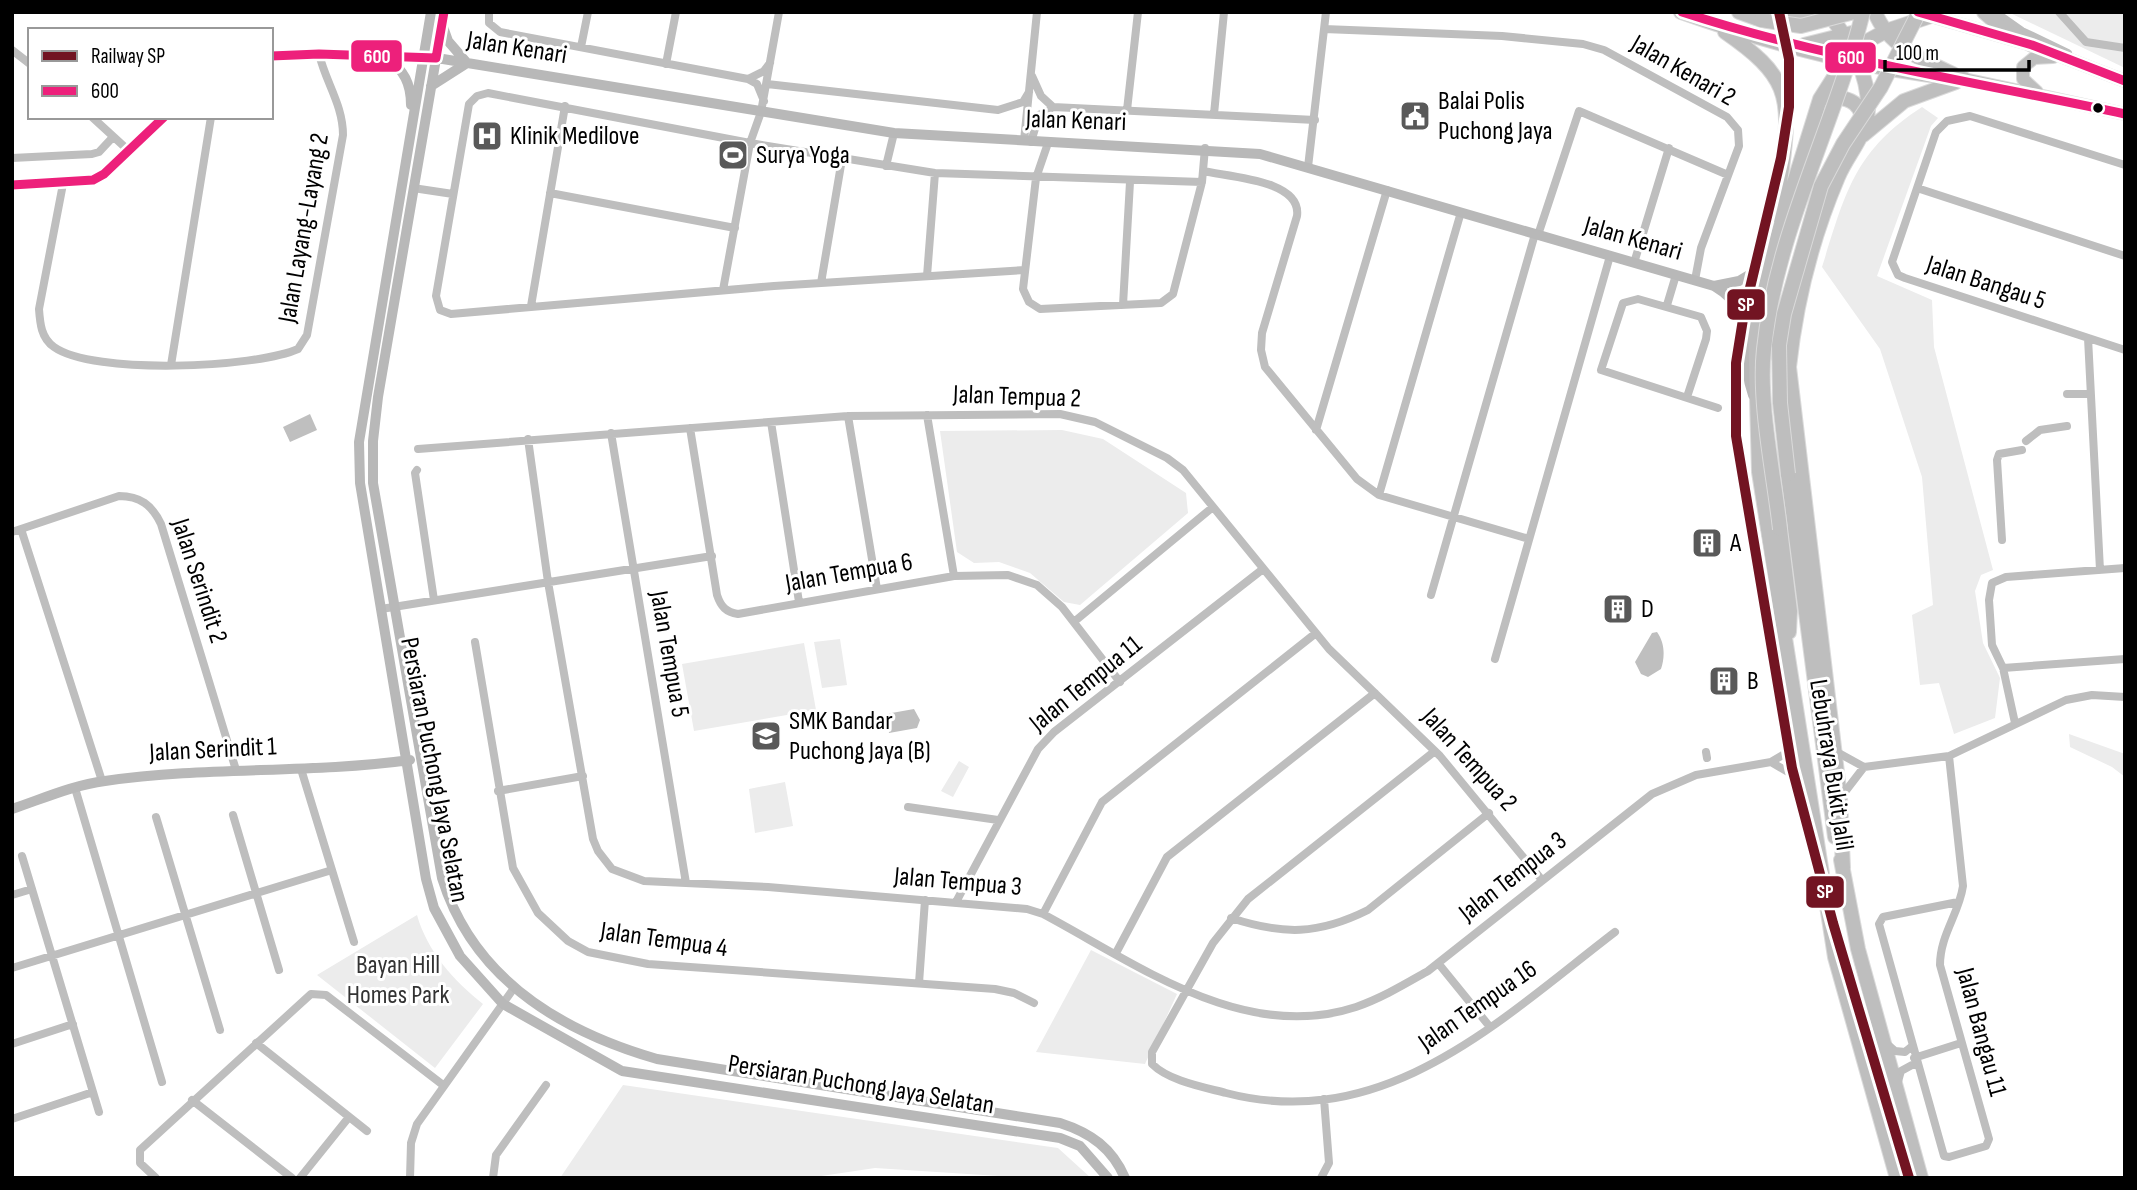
<svg xmlns="http://www.w3.org/2000/svg" width="2137" height="1190" viewBox="0 0 2137 1190" font-family="'Sofia Sans Condensed',sans-serif">
<rect width="100%" height="100%" fill="#fff"/>
<path fill="#ececec" d="M2008 12H2125V68Z
M1922 107 1938 118 1931 126 1877 276 1932 300 1934 347 1993 570 1981 575 1975 591 1983 643 2000 678 1995 718 1954 734 1939 683 1920 685 1912 615 1933 605 1922 477 1880 349 1822 267C1845 194 1854 151 1922 107Z
M1062 430 1103 439 1186 493 1188 513 1080 605 1064 602 1030 573 999 562 974 563 957 552 940 431Z
M840 639 847 685 822 688 814 642Z
M804 643 816 710 694 731 682 664Z
M2069 734 2125 754V777L2112 767 2070 747Z
M959 761 969 767 953 797 941 791Z
M785 782 793 826 755 833 749 789Z
M417 915C427 951 454 981 483 1004L435 1068 317 975Z
M1091 950 1177 994 1145 1064 1036 1052Z
M623 1085 1058 1148 1091 1178H1028L875 1168 808 1178H560Z"/>
<path fill="#bfbfbf" d="M310 414 317 430 290 442 283 427Z
M1657 632C1665 643 1665 657 1661 669L1648 677 1641 674 1635 662 1652 633Z
M914 709 920 720 917 728 889 733 886 714Z"/>
<g fill="none" stroke-linecap="round" stroke-linejoin="round">
<g stroke="#dbdbdb" stroke-width="14">
<path id="primary" d="M1931 16 2032 45 2125 81
M1964 79 2125 114
M2037 92 2023 79V67L2034 58 2053 57"/>
</g>
<g stroke="#dbdbdb" stroke-width="16">
<path id="highway" d="M1681 12C1771 44 1869 70 1964 79
M1739 12 1761 20
M1790 12 1814 22
M1827 12C1849 39 1869 73 1868 109 1867 136 1848 153 1838 177 1812 238 1796 302 1789 367L1840 798 1843 868
M1875 12C1887 45 1924 61 1953 74
M1984 12 2003 29 2032 45
M1725 32C1787 75 1792 94 1782 168 1780 183 1776 200 1778 216
M1804 45 1852 33
M1825 98C1843 96 1863 100 1862 122
M1863 135 1904 101 1956 82
M1788 474 1835 837
M1780 529 1790 611 1789 632
M1841 860 1858 949 1921 1178
M1897 1178 1835 957 1759 472 1755 327 1762 286 1820 99 1841 66 1862 44 1886 31 1931 16"/>
</g>
<path stroke="#bebebe" stroke-width="8" d="M489 12V23L500 32 748 79 757 84 764 101
M1995 12 2022 31 2068 53
M2059 12 2086 42 2125 48
M1324 29 1502 36 1583 44 1604 50 1727 117 1738 130 1739 146 1701 248 1695 280
M581 47 588 12
M12 50 30 64
M666 64 676 12
M1032 76 1041 96 1053 107
M748 79 764 71 770 63
M767 84 998 110 1023 102 1029 92
M1127 110 1138 12
M1214 114 1224 12
M92 117 128 150
M1024 141 1037 12
M1031 142 1039 115 1053 107 1315 120
M1048 143 1036 178 1023 289 1029 302 1040 309 1161 303 1173 294 1202 182 1205 148
M12 158 92 154 99 152 113 137
M2125 165 1970 116 1947 121 1936 132 1892 262 1898 275 1905 278 2125 350
M886 166 894 133
M1308 167 1326 12
M1203 171C1230 177 1302 180 1297 216L1262 333 1261 350 1265 367 1357 479 1379 495 1529 539
M63 184 39 309C40 323 41 338 54 347 93 375 255 368 298 349L307 335 343 135C343 105 326 83 319 54
M413 188 453 194
M1917 188 2125 256
M550 193 735 228
M1538 235 1579 111 1728 175
M1634 263 1669 148
M1025 270 774 286 451 314 440 310 436 296 469 104 477 96 488 93 750 143 935 173 1202 182
M927 276 935 173
M821 283 842 159
M723 290 750 143 761 112 779 12
M1123 305 1130 182
M1667 305 1676 275
M531 306 565 106
M2088 338 2100 570
M171 365 211 117
M2067 394H2089
M1687 397 1706 339 1707 331 1701 317 1638 299 1623 303 1601 370 1718 408
M927 415 954 576
M848 416 877 589
M771 422 799 602
M690 428 717 595C721 607 726 612 738 614L954 576 1008 575 1037 585 1062 607 1120 682
M1316 430 1387 190
M611 433 686 883
M528 439 548 582 593 839 598 851 612 869 644 881 768 887 1027 909 1043 914C1137 964 1244 1044 1356 1007 1382 998 1405 984 1428 971L1652 794 1696 775 1771 762 1786 753 1798 736
M2026 441 2040 430 2067 426
M418 449 848 416 1060 414 1095 422 1167 458 1183 470 1329 649 1440 756 1542 880
M417 470 415 473 434 600
M1379 495 1461 212
M21 529 102 781
M12 532 119 496C140 496 152 505 161 524L236 770
M2002 540 1997 460 1999 454 2022 450
M1431 595 1535 234
M381 609 712 556
M1075 621 1213 507
M475 642 513 868 538 913 568 941 588 952 648 964 995 989 1014 993 1034 1003
M1495 659 1610 256
M2003 668 2125 659
M2015 723 2003 668 1992 645 1989 600 1992 583 2006 577 2125 568
M1435 751 1248 899 1213 943 1152 1052V1064C1169 1081 1203 1087 1226 1093 1385 1134 1500 1020 1615 932
M1835 751 1864 767 1949 756 2066 700 2092 695 2125 697
M1706 752 1707 758
M1949 756 1963 886C1959 914 1940 935 1940 965L1989 1139 1986 1146 1949 1157 1944 1156 1879 924 1883 917 1958 902
M1771 762 1800 779 1804 791
M301 769 354 942
M75 788 162 1082
M498 791 583 776
M1841 797 1864 767
M908 807 998 820
M233 815 279 970
M156 817 220 1030
M22 856 99 1112
M12 895 32 889
M956 902 1038 749 1054 732 1263 569
M1043 914 1102 802 1316 633
M1231 918C1283 935 1318 935 1368 910L1489 813
M1116 953 1167 857 1375 693
M1438 963 1490 1027
M12 968 332 870
M919 983 925 900
M256 1043 367 1131
M12 1044 73 1024
M1887 1044 1895 1051 1905 1052 1911 1047
M1914 1058 1961 1043
M1897 1085 1901 1071 1912 1065H1917
M192 1100 292 1178
M12 1119 93 1092
M156 1178 140 1163V1150L311 994 326 995 443 1085
M300 1178 349 1117
M410 1178 411 1143 417 1124 514 988
M493 1178 496 1155 546 1085
M1321 1178 1329 1163 1324 1099"/>
<path stroke="#b8b8b8" stroke-width="10" d="M431 12 359 442 360 483 426 879 434 908 460 956 503 1004 622 1071 1060 1138 1080 1146 1108 1178
M444 12 378 397 373 441V483L442 878C473 978 560 1031 657 1059L1060 1123C1091 1133 1112 1148 1125 1178
M443 27 448 41 467 63
M271 56 319 54 443 59 894 133 1260 154 1714 286C1763 315 1736 348 1753 395
M387 57C404 71 411 83 411 105
M431 86 467 63
M12 185 93 180 104 174 164 117
M1714 286 1739 281 1769 263
M12 809C42 799 73 785 105 781 206 766 309 774 410 760"/>
<use href="#primary" stroke="#bebebe" stroke-width="12"/>
<use href="#highway" stroke="#bebebe" stroke-width="14"/>
<g stroke="#dbdbdb" stroke-width="16" stroke-linecap="butt">
<path id="highway-bridge" d="M1761 20 1801 26 1854 12
M1788 474 1780 403 1779 345 1784 314 1821 186 1843 144 1881 87 1919 12
M1780 529C1774 475 1758 402 1764 349 1776 231 1835 125 1863 12"/>
</g>
<use href="#highway-bridge" stroke="#bebebe" stroke-width="14"/>
<g stroke="#fff" stroke-width="14">
<path id="bus-1" d="M1682 12C1826 59 1976 82 2125 114
M1918 12 2032 45 2125 81
M271 56 319 54 436 58 444 12
M12 185 93 180 104 174 164 117"/>
</g>
<use href="#bus-1" stroke="#ed207b" stroke-width="9"/>
<g stroke="#fff" stroke-width="16">
<path id="rail-1" d="M1779 12 1789 59V107L1781 158 1744 313 1736 363V436L1792 768 1833 923 1909 1178"/>
</g>
<use href="#rail-1" stroke="#721422" stroke-width="10"/>
</g>
<defs>
<g id="civic-square" transform="scale(1.575)"><rect x="-9" y="-9" width="18" height="18" rx="4" fill="#595959" stroke="#fff"/><path d="M-.6-6.5H3V-4.5H.6V-3L4-1V1h2V6H-6V1h2V-1L-.6-3ZM-1.2 2.5V6h2.4V2.5Z" fill="#fff"/></g>
<g id="hospital-square" transform="scale(1.575)"><rect x="-9" y="-9" width="18" height="18" rx="4" fill="#595959" stroke="#fff"/><path d="M-5-5h3v3.5h4V-5h3V5h-3V1.5h-4V5h-3Z" fill="#fff"/></g>
<g id="stadium-square" transform="scale(1.575)"><rect x="-9" y="-9" width="18" height="18" rx="4" fill="#595959" stroke="#fff"/><path d="M0-5a6.5 5 0 1 0 0 10a6.5 5 0 1 0 0-10ZM-3.5-1.8h7v3.6h-7Z" fill="#fff"/></g>
<g id="building-square" transform="scale(1.575)"><rect x="-9" y="-9" width="18" height="18" rx="4" fill="#595959" stroke="#fff"/><path d="M-4-6H4V6H1V3H-1V6H-4ZM-2.5-4.3h1.7v1.8h-1.7ZM.8-4.3h1.7v1.8H.8ZM-2.5-1h1.7V.8h-1.7ZM.8-1h1.7V.8H.8Z" fill="#fff"/></g>
<g id="school-square" transform="scale(1.575)"><rect x="-9" y="-9" width="18" height="18" rx="4" fill="#595959" stroke="#fff"/><path d="M0-5L7-2L0 1L-7-2ZM-4 1L0 2.5L4 1V4Q0 6-4 4Z" fill="#fff"/></g>
</defs>
<g fill-rule="evenodd">
<use href="#civic-square" x="1415" y="116"/>
<use href="#hospital-square" x="487" y="136"/>
<use href="#stadium-square" x="733" y="155"/>
<use href="#building-square" x="1707" y="543"/>
<use href="#building-square" x="1618" y="609"/>
<use href="#building-square" x="1724" y="681"/>
<use href="#school-square" x="766" y="736"/>
</g>
<circle fill="#000" stroke="#fff" stroke-width="2.5" cx="2098" cy="108" r="6"/>
<g text-anchor="middle" dominant-baseline="central" stroke-width="6" stroke-linejoin="round" paint-order="stroke">
<g font-size="26" fill="#000" stroke="#fff">
<text transform="translate(517 48) rotate(9)">Jalan Kenari</text>
<text transform="translate(1683 71) rotate(30)">Jalan Kenari 2</text>
<text transform="translate(1076 121) rotate(2)">Jalan Kenari</text>
<text transform="translate(304 228) rotate(-80)">Jalan Layang-Layang 2</text>
<text transform="translate(1633 239) rotate(16)">Jalan Kenari</text>
<text transform="translate(1986 283) rotate(18)">Jalan Bangau 5</text>
<text transform="translate(1017 397) rotate(2)">Jalan Tempua 2</text>
<text transform="translate(849 573) rotate(-10)">Jalan Tempua 6</text>
<text transform="translate(199 581) rotate(72)">Jalan Serindit 2</text>
<text transform="translate(669 654) rotate(80)">Jalan Tempua 5</text>
<text transform="translate(1086 684) rotate(-39)">Jalan Tempua 11</text>
<text transform="translate(213 750) rotate(-3)">Jalan Serindit 1</text>
<text transform="translate(1469 760) rotate(48)">Jalan Tempua 2</text>
<text transform="translate(1831 765) rotate(81)">Lebuhraya Bukit Jalil</text>
<text transform="translate(434 770) rotate(79)">Persiaran Puchong Jaya Selatan</text>
<text transform="translate(1513 877) rotate(-38)">Jalan Tempua 3</text>
<text transform="translate(958 882) rotate(5)">Jalan Tempua 3</text>
<text transform="translate(664 940) rotate(8)">Jalan Tempua 4</text>
<text transform="translate(1478 1006) rotate(-35)">Jalan Tempua 16</text>
<text transform="translate(1981 1032) rotate(75)">Jalan Bangau 11</text>
<text transform="translate(861 1085) rotate(9)">Persiaran Puchong Jaya Selatan</text>
</g>
<g font-size="26" fill="#000" stroke="#fff" text-anchor="start">
<text x="1438" y="101">Balai Polis<tspan x="1438" dy="30">Puchong Jaya</tspan></text>
<text x="510" y="136">Klinik Medilove</text>
<text x="756" y="155">Surya Yoga</text>
<text x="1730" y="543">A</text>
<text x="1641" y="609">D</text>
<text x="1747" y="681">B</text>
<text x="789" y="721">SMK Bandar<tspan x="789" dy="30">Puchong Jaya (B)</tspan></text>
</g>
<g font-size="26" fill="#333" stroke="#fff">
<text x="398" y="965">Bayan Hill<tspan x="398" dy="30">Homes Park</tspan></text>
</g>
</g>
<g stroke="#fff" stroke-width="2.5">
<rect x="350" y="39" width="53" height="34" rx="7" fill="#ed207b"/>
<rect x="1824" y="41" width="53" height="33" rx="7" fill="#ed207b"/>
<rect x="1726" y="288" width="40" height="33" rx="7" fill="#721422"/>
<rect x="1805" y="875" width="40" height="34" rx="7" fill="#721422"/>
</g>
<g font-size="19" text-anchor="middle" font-weight="bold" fill="#fff">
<text x="377" y="63">600</text>
<text x="1851" y="64">600</text>
<text x="1746" y="311">SP</text>
<text x="1825" y="898">SP</text>
</g>
<rect width="2137" height="1190" fill="none" stroke="#000000" stroke-width="28"/>
<rect x="28" y="28" width="245" height="91" fill="#ffffff" stroke="#999999" stroke-width="2"/>
<rect x="42" y="51" width="35" height="10" fill="#721422" stroke="#999999" stroke-width="2"/>
<text x="91" y="63" font-size="21" fill="#000000">Railway SP</text>
<rect x="42" y="86" width="35" height="10" fill="#ed207b" stroke="#999999" stroke-width="2"/>
<text x="91" y="98" font-size="21" fill="#000000">600</text>
<path d="M1885 60v10h144v-10" fill="none" stroke="#000000" stroke-width="3.5"/>
<text x="1896" y="60" font-size="21" fill="#000000" stroke="#ffffff" stroke-width="5" paint-order="stroke">100 m</text>
</svg>
